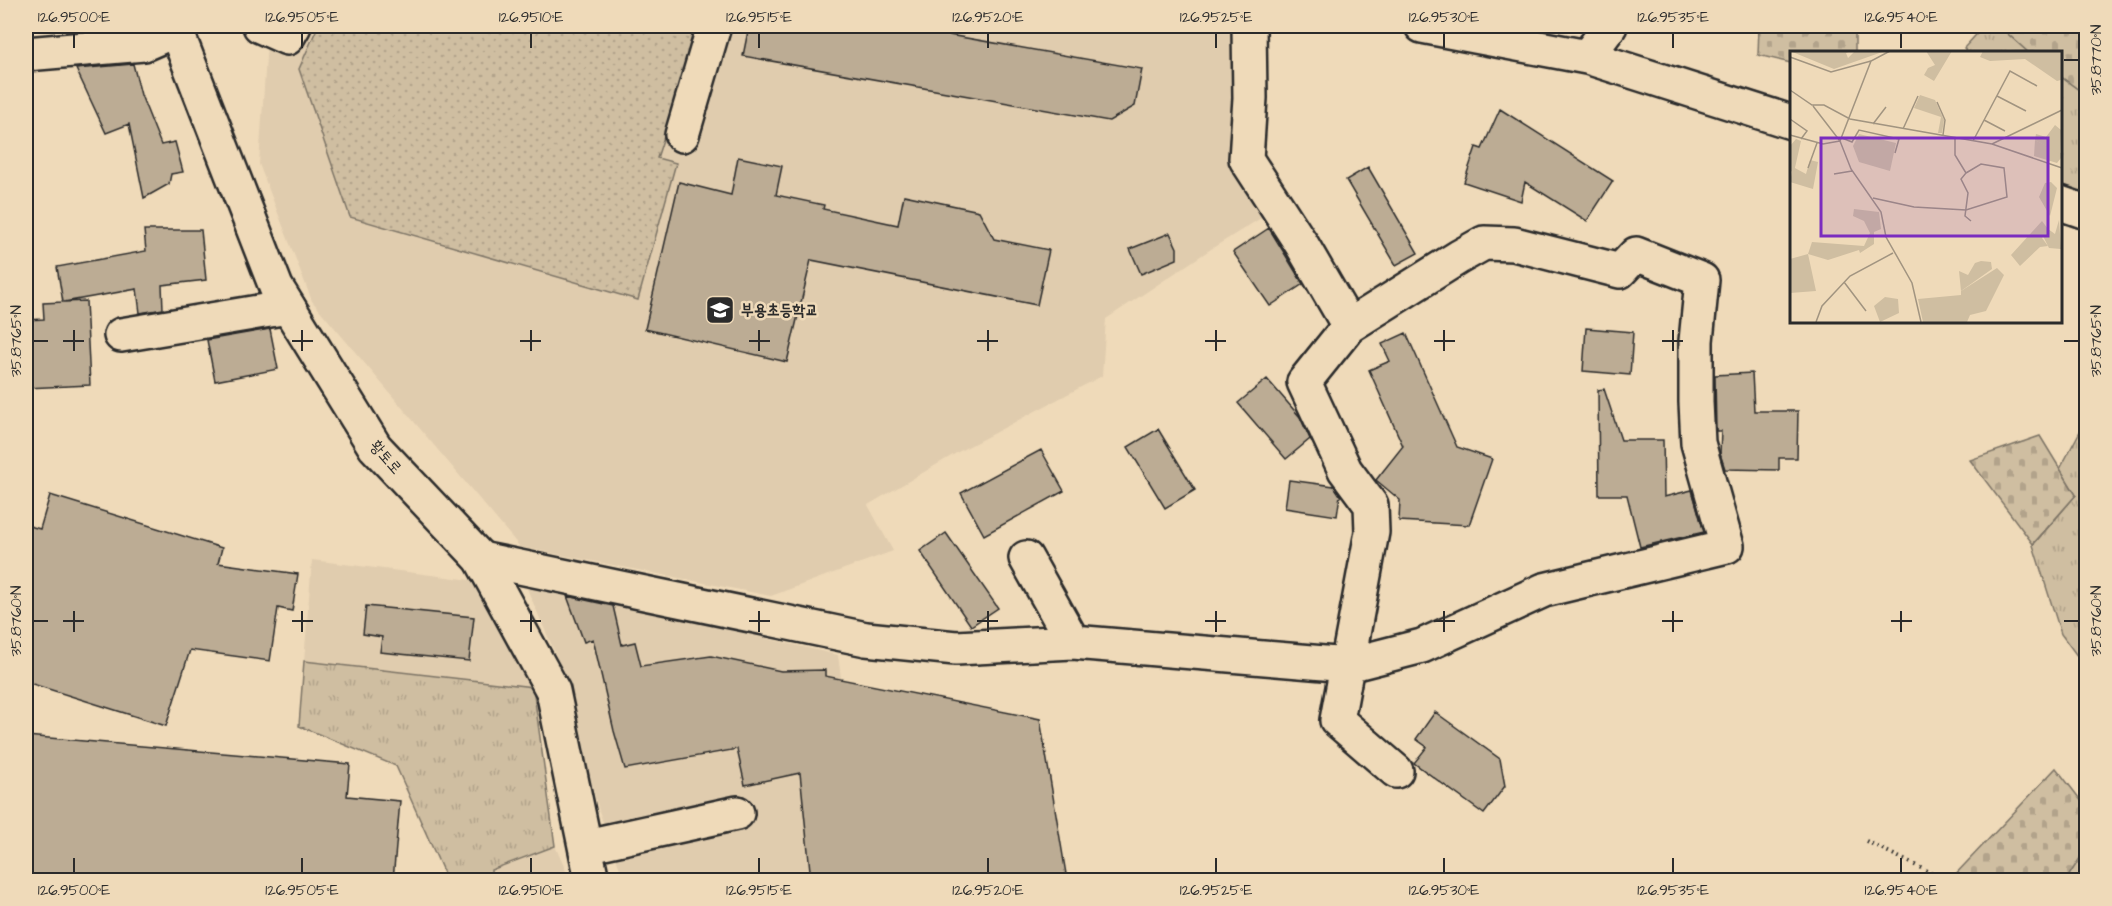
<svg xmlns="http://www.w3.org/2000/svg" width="2112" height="906" viewBox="0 0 2112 906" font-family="'Architects Daughter','Poor Story',sans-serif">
<defs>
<pattern id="grass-tufts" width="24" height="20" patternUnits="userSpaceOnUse" patternTransform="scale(1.5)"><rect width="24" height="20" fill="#cfbea1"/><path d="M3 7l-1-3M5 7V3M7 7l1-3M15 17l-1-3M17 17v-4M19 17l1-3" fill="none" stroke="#b2a38b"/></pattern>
<pattern id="forest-firs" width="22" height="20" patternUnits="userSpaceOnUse" patternTransform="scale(1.5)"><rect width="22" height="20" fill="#cfbea1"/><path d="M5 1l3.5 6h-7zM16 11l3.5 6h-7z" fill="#b2a38b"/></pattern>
<pattern id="cemetery-stones" width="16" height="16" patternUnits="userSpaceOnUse" patternTransform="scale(1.5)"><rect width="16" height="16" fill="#cfbea1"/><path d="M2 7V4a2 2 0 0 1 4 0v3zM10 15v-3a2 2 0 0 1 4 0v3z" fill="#b2a38b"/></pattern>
<pattern id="park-dots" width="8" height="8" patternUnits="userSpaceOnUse" patternTransform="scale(1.5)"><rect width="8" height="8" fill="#cfbea1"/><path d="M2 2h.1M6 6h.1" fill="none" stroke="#b2a38b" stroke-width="1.8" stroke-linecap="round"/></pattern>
</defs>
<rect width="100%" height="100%" fill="#efdab9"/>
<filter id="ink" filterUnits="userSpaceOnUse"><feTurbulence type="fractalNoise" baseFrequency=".0167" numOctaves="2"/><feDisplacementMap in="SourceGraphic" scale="12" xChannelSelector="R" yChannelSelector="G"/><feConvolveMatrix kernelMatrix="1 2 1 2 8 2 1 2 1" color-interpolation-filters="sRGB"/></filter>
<g filter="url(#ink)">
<path fill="#e0ccae" d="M268 26H1234L1232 142 1269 213 1211 249 1106 319 1102 376 958 452 868 505 893 551 771 596 520 547 312 301 259 164Z
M312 560 479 581 533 687 304 661Z
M524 582 838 655 868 880H624L599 811 556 655Z
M555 846 570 880H491V871Z"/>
<path fill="url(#grass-tufts)" stroke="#7d7466" stroke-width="1.5" d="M1984 26H1999L2028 52H1967L1964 48Z
M2060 76 2086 95V195L2060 186Z
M2086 420V668L2061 634 2033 545 2076 495 2060 469Z
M304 661 533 687 555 846 491 870V880H447L396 766 299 726Z"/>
<path fill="url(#forest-firs)" stroke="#7d7466" stroke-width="1.5" d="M2085 849 2086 880H2066Z"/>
<path fill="url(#cemetery-stones)" stroke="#7d7466" stroke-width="1.5" d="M1759 26H1855V52H1791V63L1758 55Z
M1999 26H2086V95L2060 76V52H2028Z
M2040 436 2076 495 2033 544 1970 460Z
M2056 768 2086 807V849L2066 880H1950Z"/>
<path fill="url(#park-dots)" stroke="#7d7466" stroke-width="1.5" d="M318 26H679L696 39 657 158 676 163 638 300 350 217 299 69Z"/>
<path fill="#bcac94" stroke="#2b2b2b" stroke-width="1.5" d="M749 26H898L1142 69 1135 106 1109 121 743 56Z
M133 64 141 95 161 145 175 142 183 172 171 174 169 184 144 198 129 124 106 133 76 69Z
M1500 109 1613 181 1587 221 1525 182 1521 201 1464 182 1476 147 1482 149Z
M738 157 782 166 776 195 824 205 823 209 898 225 904 195 979 211 994 239 1049 250 1037 305 811 260 787 362 645 329 679 182 731 195Z
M1368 167 1418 253 1396 265 1346 180Z
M1269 228 1303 284 1270 306 1233 252Z
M144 230H201L206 280 162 285 163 309 140 313 137 289 64 302 86 301 90 385 26 388V320L44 319 43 303 63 302 57 267 146 251Z
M1170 233 1177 248V259L1141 274 1130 249Z
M1586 328 1633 332 1630 375 1583 371Z
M270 329 278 369 215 381 207 340Z
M1406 333 1457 447 1492 459 1469 525 1399 521 1400 500 1376 480 1403 446 1369 370 1390 361 1382 344Z
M1752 373 1754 411H1798L1797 458H1779V470L1725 469 1720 454 1721 431H1716L1715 375Z
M1267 379 1300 417 1310 439 1286 459 1238 403Z
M1604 389 1621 440H1663L1664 497 1692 490 1704 532 1640 547 1627 495H1599L1598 390Z
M1158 429 1195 490 1165 508 1128 447Z
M1041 450 1064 491 984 535 961 493Z
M1289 480 1334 486 1340 495 1337 516 1285 508Z
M50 495 222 548 218 563 298 574 292 611 278 608 270 661 190 650 166 726 26 682V525L40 529Z
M946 533 998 608 971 626 920 551Z
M567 596 613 606 622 645 635 642 641 666 711 656 781 671 825 670V676L1040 719 1067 880H811L800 773 745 785 737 749 625 769 614 731 593 639 584 642Z
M366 606 474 617 469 661 380 652 382 637 363 634Z
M1435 712 1500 759 1505 786 1484 814 1414 763 1427 747 1416 739Z
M26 736 350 764 347 796 400 801 393 880H26Z"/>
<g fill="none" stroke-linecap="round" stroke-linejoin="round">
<g stroke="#2b2b2b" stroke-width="38">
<path id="minor" d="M260 26 287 38 294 26
M1249 26 1250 98 1246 159 1302 245 1349 326 1304 382 1345 470 1371 505 1372 532 1337 720 1396 771
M1422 26 1587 57 1791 122
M26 54 144 44 176 30 172 26
M1587 57 1610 26
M682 135 714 26
M2060 203 2086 212
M121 335 288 307
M1026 558 1073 642
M481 559 866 639 956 648 1073 642 1348 665 1422 646 1544 590 1727 546 1698 443 1696 402V341L1702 280 1636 254 1620 271 1514 244 1484 243 1459 257 1349 326
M586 846 737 813"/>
</g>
<g stroke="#2b2b2b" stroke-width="38">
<path id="major" d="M178 26 176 30 276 287 375 447 481 559 553 691 592 880"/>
</g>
<path stroke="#2b2b2b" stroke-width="4" stroke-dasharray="1.5 4.5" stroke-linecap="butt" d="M1866 841 1945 880"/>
<use href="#minor" stroke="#efdab9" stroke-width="33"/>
<use href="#major" stroke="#efdab9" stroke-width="33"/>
</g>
</g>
<path fill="none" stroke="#2b2b2b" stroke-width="2" d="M74 33V48M302 33V48M531 33V48M759 33V48M988 33V48M1216 33V48M1444 33V48M1673 33V48M1901 33V48M2064 60H2079M74 330V351M302 330V351M531 330V351M759 330V351M988 330V351M1216 330V351M1444 330V351M1673 330V351M33 341H48M63 341H84M292 341H313M520 341H541M749 341H770M977 341H998M1205 341H1226M1434 341H1455M1662 341H1683M2064 341H2079M74 611V632M302 611V632M531 611V632M759 611V632M988 611V632M1216 611V632M1444 611V632M1673 611V632M1901 611V632M33 621H48M63 621H84M292 621H313M520 621H541M749 621H770M977 621H998M1205 621H1226M1434 621H1455M1662 621H1683M1891 621H1912M2064 621H2079M74 858V873M302 858V873M531 858V873M759 858V873M988 858V873M1216 858V873M1444 858V873M1673 858V873M1901 858V873"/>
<defs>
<g id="school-square" transform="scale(1.5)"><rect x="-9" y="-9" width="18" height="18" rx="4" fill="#2b2b2b" stroke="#efdab9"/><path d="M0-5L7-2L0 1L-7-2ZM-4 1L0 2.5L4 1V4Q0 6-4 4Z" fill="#fff"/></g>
</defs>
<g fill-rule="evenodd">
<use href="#school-square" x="720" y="310"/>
</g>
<g text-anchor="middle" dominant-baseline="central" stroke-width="5" stroke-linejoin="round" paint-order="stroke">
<g font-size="16" font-weight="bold" fill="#2b2b2b" stroke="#efdab9" text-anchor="start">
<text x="741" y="310">부용초등학교</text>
</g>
<g font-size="16" fill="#2b2b2b" stroke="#efdab9">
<text transform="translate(386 457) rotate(49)">황토로</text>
</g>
</g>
<g transform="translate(1790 51)">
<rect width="272" height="272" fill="#efdab9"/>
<path d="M0 0H61L56 2 58 7 65 0H95L44 18ZM136 0H162L144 30 134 24 138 17 145 14ZM130 44 145 49 154 69 152 82H148L151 66 124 57ZM245 89 271 102V107L267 112 244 105ZM20 109 28 111 23 138 0 131 3 116 16 123ZM261 131 267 137 260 165 249 146 255 132ZM64 158 89 161 91 178 84 181V193L70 202 69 199 38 209 18 203 22 191 74 195 80 182 74 170 63 165ZM207 217 214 224 196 260 180 264 177 271H133L128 248 171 244V240ZM95 246 108 248 109 262 90 271 84 255Z" fill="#cfbea1"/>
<path d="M193 0H271V29L267 30 235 8 200 10 190 6ZM6 88 11 90 4 121 0 120V95ZM269 169 271 198 259 197 252 183 258 178 265 183ZM18 203 26 240 0 242V208ZM191 210 201 211 202 218 171 240 169 220 178 224 185 212Z" fill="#cfbea1"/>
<path d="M265 74 271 79 270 103 245 89 246 83 256 86ZM252 170 258 178 252 187 258 195 250 196 230 215 221 204Z" fill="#cfbea1"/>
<path d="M69 83 106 92 100 120 69 111 63 95Z" fill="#cfbea1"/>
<path fill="none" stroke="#a19480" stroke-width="1.5" d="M100 0 81 10 50 90 61 118 91 161 96 186 122 232 131 271M0 6 41 21 81 10M0 39 22 54H34L60 68 202 93 272 117M207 45 236 60M147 51 155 69 153 84M0 68 17 80 11 88M194 69 215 80M83 73 96 56M113 78 128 45M0 84 33 93 50 90 23 55M165 86V104L176 122 171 128 178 142 175 165 181 170M52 87 62 91 69 79 109 88 105 102M183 90 220 20 247 35M202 93 272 59M18 117 27 92M44 123 62 120M83 147 124 156 176 159 217 146 214 117 191 113 176 122M54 231 76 260M26 271 32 255 60 225 103 202"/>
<path fill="#7b2cbf" fill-opacity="0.15" stroke="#7b2cbf" stroke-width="3" d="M31 87H258V185H31Z"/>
<rect width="272" height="272" fill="none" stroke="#2b2b2b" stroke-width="3"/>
</g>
<rect width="2112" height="906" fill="none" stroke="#efdab9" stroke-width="66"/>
<rect x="33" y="33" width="2046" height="840" fill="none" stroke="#2b2b2b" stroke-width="2"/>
<g font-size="15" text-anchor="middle" fill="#2b2b2b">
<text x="74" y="22">126.9500°E</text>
<text x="302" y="22">126.9505°E</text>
<text x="531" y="22">126.9510°E</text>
<text x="759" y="22">126.9515°E</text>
<text x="988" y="22">126.9520°E</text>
<text x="1216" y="22">126.9525°E</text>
<text x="1444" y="22">126.9530°E</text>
<text x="1673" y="22">126.9535°E</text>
<text x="1901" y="22">126.9540°E</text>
<text transform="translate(2096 60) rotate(-90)" y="5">35.8770°N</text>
<text transform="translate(16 341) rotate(-90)" y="5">35.8765°N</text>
<text transform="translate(2096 341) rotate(-90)" y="5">35.8765°N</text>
<text transform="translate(16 621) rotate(-90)" y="5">35.8760°N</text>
<text transform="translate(2096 621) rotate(-90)" y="5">35.8760°N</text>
<text x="74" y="895">126.9500°E</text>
<text x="302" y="895">126.9505°E</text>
<text x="531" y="895">126.9510°E</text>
<text x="759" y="895">126.9515°E</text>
<text x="988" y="895">126.9520°E</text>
<text x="1216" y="895">126.9525°E</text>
<text x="1444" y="895">126.9530°E</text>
<text x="1673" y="895">126.9535°E</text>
<text x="1901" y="895">126.9540°E</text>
</g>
</svg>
